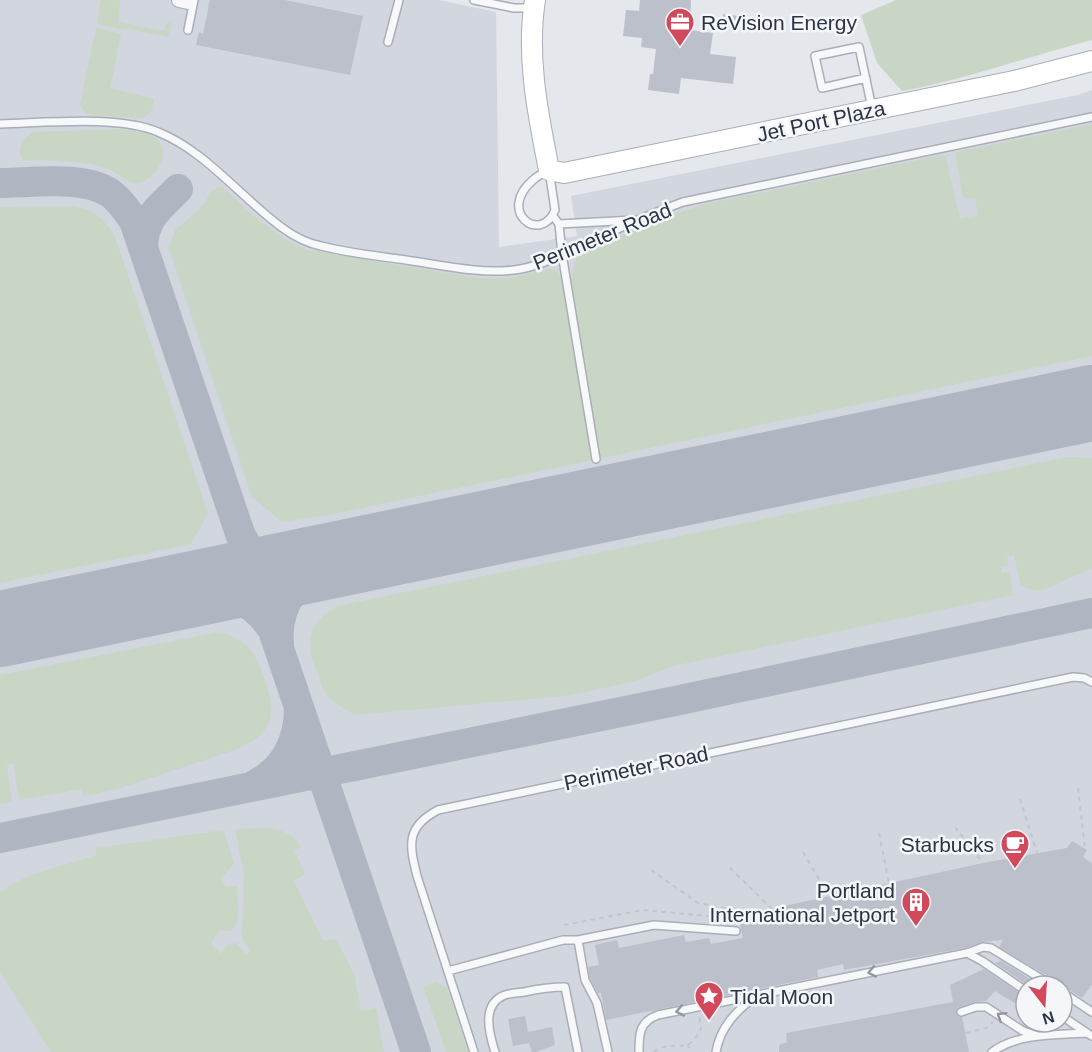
<svg xmlns="http://www.w3.org/2000/svg" width="1092" height="1052" viewBox="0 0 1092 1052" font-family="Helvetica,sans-serif">
<rect width="100%" height="100%" fill="#e4e7ec"/>
<path fill="#d2d6de" fill-rule="evenodd" d="M0 0H439L496 12 499 247 577 236 571 196 1078 95 1092 90V1052H0ZM1026 986H1062V1022H1026Z"/>
<path fill="#c9d6c5" d="M101 0H120L119 22 164 31 166 24 169 22 171 25 168 37 123 28 122 30 97 23Z
M896 0H1092V40C1029 56 965 80 902 91L877 63 861 15Z
M96 28 121 34 110 88 154 99 152 110 144 118 91 115 85 113 80 104Z
M1092 124V356L601 458 597 448 570 285 577 255C620 236 661 217 706 204L943 155 946 157 960 219 978 215 975 198 967 199 963 197 956 159V155L958 152Z
M121 129C132 131 148 132 157 139 172 153 156 179 139 183 129 185 116 171 106 168 79 159 50 161 23 160 15 150 24 137 34 132Z
M218 187 224 188C250 213 274 236 307 250L478 278H511L553 268 564 281 594 460 328 515 282 522 252 497 169 248 175 230 199 210 213 190Z
M73 206C92 209 104 219 114 234L208 514 191 544 0 583V207Z
M1068 457 1092 458V568L1046 589 1035 591 1021 586 1014 555 1007 556 1008 566 1001 567V573L1008 572 1010 574 1013 595 673 666 633 682 565 696 356 715C345 710 333 703 326 694 322 688 320 679 317 672 304 642 308 623 337 606Z
M219 632C249 639 255 653 265 680 277 715 273 733 238 749L118 789 84 796 81 789 19 800 13 764H7L12 802 0 804V675Z
M266 828C282 830 293 833 301 847L294 850 305 874 294 881 323 941 336 939 354 974 361 1011 376 1008 384 1052H51L0 972V892C22 874 68 865 96 855V848L224 830 234 864 220 879 226 887 237 886C237 899 242 922 231 931L220 930 211 943 221 954 227 945 236 943 246 954 251 950 242 939 244 875 235 829Z
M436 982 447 988 468 1052H446L423 986Z"/>
<g fill="none" stroke-linecap="round" stroke-linejoin="round">
<path stroke="#b0b6c1" stroke-width="30" d="M0 183C32 183 83 175 110 193 120 200 127 211 134 221L416 1052
M143 247C144 218 159 208 178 189
M243 539C254 564 281 567 305 565
M194 588C225 592 251 598 270 626
M279 644C275 598 303 575 341 558
M256 784C285 769 299 741 299 708
M0 838 675 701 1092 613"/>
<path stroke="#b0b6c1" stroke-width="76" d="M0 629 1092 403"/>
</g>
<path fill="#bbc0ca" d="M210 0H285L363 16 350 75 196 45 199 32 203 34Z
M640 0H691L690 30 713 33 710 54 736 57 733 84 681 78 679 94 648 90 650 74H653L656 49 641 47 642 38 623 36 626 10 639 11Z
M723 14 739 16 738 29 721 27Z
M1072 841 1087 850 1083 857 1092 863V985L1082 998 1065 987 1059 986 1056 981 999 947 1003 940 982 942 965 948 844 970 843 964 817 970 818 977 606 1020 601 993H598L590 978 588 967 599 965 595 945 617 940 619 948 684 935 686 942 709 938 711 944 743 938 738 916 983 863 1067 848Z
M1001 961 1042 986H1029L995 963Z
M984 969 1026 997V1010L995 991 986 1001 975 1002 957 1008 956 1013 958 1017H962L969 1052H779V1045L787 1042 786 1033 953 1002 950 985Z
M525 1016 528 1032 552 1027 555 1045 536 1052H532L529 1043 513 1046 508 1019Z"/>
<g fill="none" stroke-linecap="round" stroke-linejoin="round">
<g stroke="#a9aeb7" stroke-width="10">
<path id="lane" d="M474 0 514 8H531
M188 30 194 0
M388 42 399 0
M866 78 822 88 815 56 859 47 872 108
M0 124C45 123 118 115 158 132 206 151 242 199 284 229 295 237 307 243 321 246 348 253 378 256 406 260 441 265 478 274 514 270 540 267 564 253 587 243 619 228 650 214 683 202L1092 117
M549 170 555 210C541 245 496 212 533 180 537 176 544 173 549 170Z
M553 216 559 224 562 254 596 459
M559 224 634 220
M578 940 585 980 597 1003 608 1052
M967 953 982 961 1026 991
M448 971 563 940H578L654 925 736 931
M1062 992 1092 1012
M961 1012 976 1007H986L1023 1031 1038 1036
M1062 1016 1087 1033
M474 1052 417 876C409 844 406 827 438 810L1073 677 1084 678 1092 682
M495 1052C489 1033 481 1004 505 995 511 993 518 993 524 992 538 989 551 987 565 987L578 1052
M639 1052C639 1034 639 1022 658 1015L967 953 983 947 991 948 1053 986
M716 1052C720 1027 737 1010 756 996
M992 1052C1018 1033 1056 1035 1087 1033L1092 1036"/>
</g>
<g stroke="#a9aeb7" stroke-width="16">
<path id="street" d="M179 0 188 2"/>
</g>
<g stroke="#a9aeb7" stroke-width="22">
<path id="secondary" d="M535 0C526 57 538 114 549 170L564 173 1014 81 1092 61"/>
</g>
<path stroke="#c2c5cb" stroke-width="2" stroke-dasharray="4.5 4.5" stroke-linecap="butt" d="M209 7 210 0
M1078 788 1085 849
M1020 799 1037 853
M955 827 983 863
M879 833 889 883
M803 852 829 896
M730 868 771 908
M651 870 698 903 748 913
M564 925 643 910 739 919
M966 1033 986 1028 993 1022
M688 1044 690 1052
M654 1052C666 1041 683 1050 692 1042 696 1038 699 1033 701 1029L699 1014"/>
<use href="#lane" stroke="#f7f8fa" stroke-width="7"/>
<use href="#street" stroke="#f7f8fa" stroke-width="14"/>
<use href="#secondary" stroke="#fff" stroke-width="20"/>
</g>
<defs><path id="oneway-chevron" d="M-2-3.5L2.5 0L-2 3.5" fill="none" stroke-width="1.6" stroke-linecap="round" stroke-linejoin="round" transform="scale(1.5)"/></defs>
<g stroke="#9196a0">
<use href="#oneway-chevron" transform="translate(872 972) rotate(169)"/>
<use href="#oneway-chevron" transform="translate(680 1011) rotate(169)"/>
<use href="#oneway-chevron" transform="translate(1001 1016) rotate(-148)"/>
</g>
<defs>
<g id="office-pin" transform="scale(1.5)"><path d="M0 17L-7.5 6A9.5 9.5 0 1 1 7.5 6Z" fill="#d1495b" stroke="#f4f6f9"/><path d="M-6-3h4V-5.5h4V-3h4V5H-6ZM-1-4.5V-3h2v-1.5ZM-6 0V1H6V0Z" fill="#fff"/></g>
<g id="cafe-pin" transform="scale(1.5)"><path d="M0 17L-7.5 6A9.5 9.5 0 1 1 7.5 6Z" fill="#d1495b" stroke="#f4f6f9"/><path d="M-5.5-4.5H6V0H3Q3 3.5 0 3.5H-2.5Q-5.5 3.5-5.5 0ZM3-3.2v2h1.7v-2ZM-6 4.5H4V6H-6Z" fill="#fff"/></g>
<g id="building-pin" transform="scale(1.5)"><path d="M0 17L-7.5 6A9.5 9.5 0 1 1 7.5 6Z" fill="#d1495b" stroke="#f4f6f9"/><path d="M-4-6H4V6H1V3H-1V6H-4ZM-2.5-4.3h1.7v1.8h-1.7ZM.8-4.3h1.7v1.8H.8ZM-2.5-1h1.7V.8h-1.7ZM.8-1h1.7V.8H.8Z" fill="#fff"/></g>
<g id="sight-pin" transform="scale(1.5)"><path d="M0 17L-7.5 6A9.5 9.5 0 1 1 7.5 6Z" fill="#d1495b" stroke="#f4f6f9"/><path d="M0-6L1.8-2.2L6-1.7L2.9 1.2L3.7 5.4L0 3.3L-3.7 5.4L-2.9 1.2L-6-1.7L-1.8-2.2Z" fill="#fff"/></g>
</defs>
<g fill-rule="evenodd">
<use href="#office-pin" x="680" y="22"/>
<use href="#cafe-pin" x="1015" y="844"/>
<use href="#building-pin" x="916" y="902"/>
<use href="#sight-pin" x="709" y="996"/>
</g>
<g text-anchor="middle" dominant-baseline="central" stroke-width="5" stroke-linejoin="round" paint-order="stroke">
<g font-size="21" fill="#2b3445" stroke="#f4f6f9" text-anchor="start">
<text x="701" y="22">ReVision Energy</text>
<text x="994" y="844" text-anchor="end">Starbucks</text>
<text x="895" y="890" text-anchor="end">Portland<tspan x="895" dy="24">International Jetport</tspan></text>
<text x="730" y="996">Tidal Moon</text>
</g>
<g font-size="21" fill="#2b3445" stroke="#f4f6f9">
<text transform="translate(821 121) rotate(-12)">Jet Port Plaza</text>
<text transform="translate(602 236) rotate(-22)">Perimeter Road</text>
<text transform="translate(636 768) rotate(-12)">Perimeter Road</text>
</g>
</g>
<g transform="translate(1044 1004) rotate(163)"><circle r="28" fill="#f4f6f9" stroke="#a4a8b1" stroke-width="1.5"/>
<path d="M0-4.5L10 22L0 15L-10 22Z" fill="#d1495b"/>
<text y="-9" font-size="16" font-weight="bold" text-anchor="middle" fill="#2b3445">N</text>
</g>
</svg>
